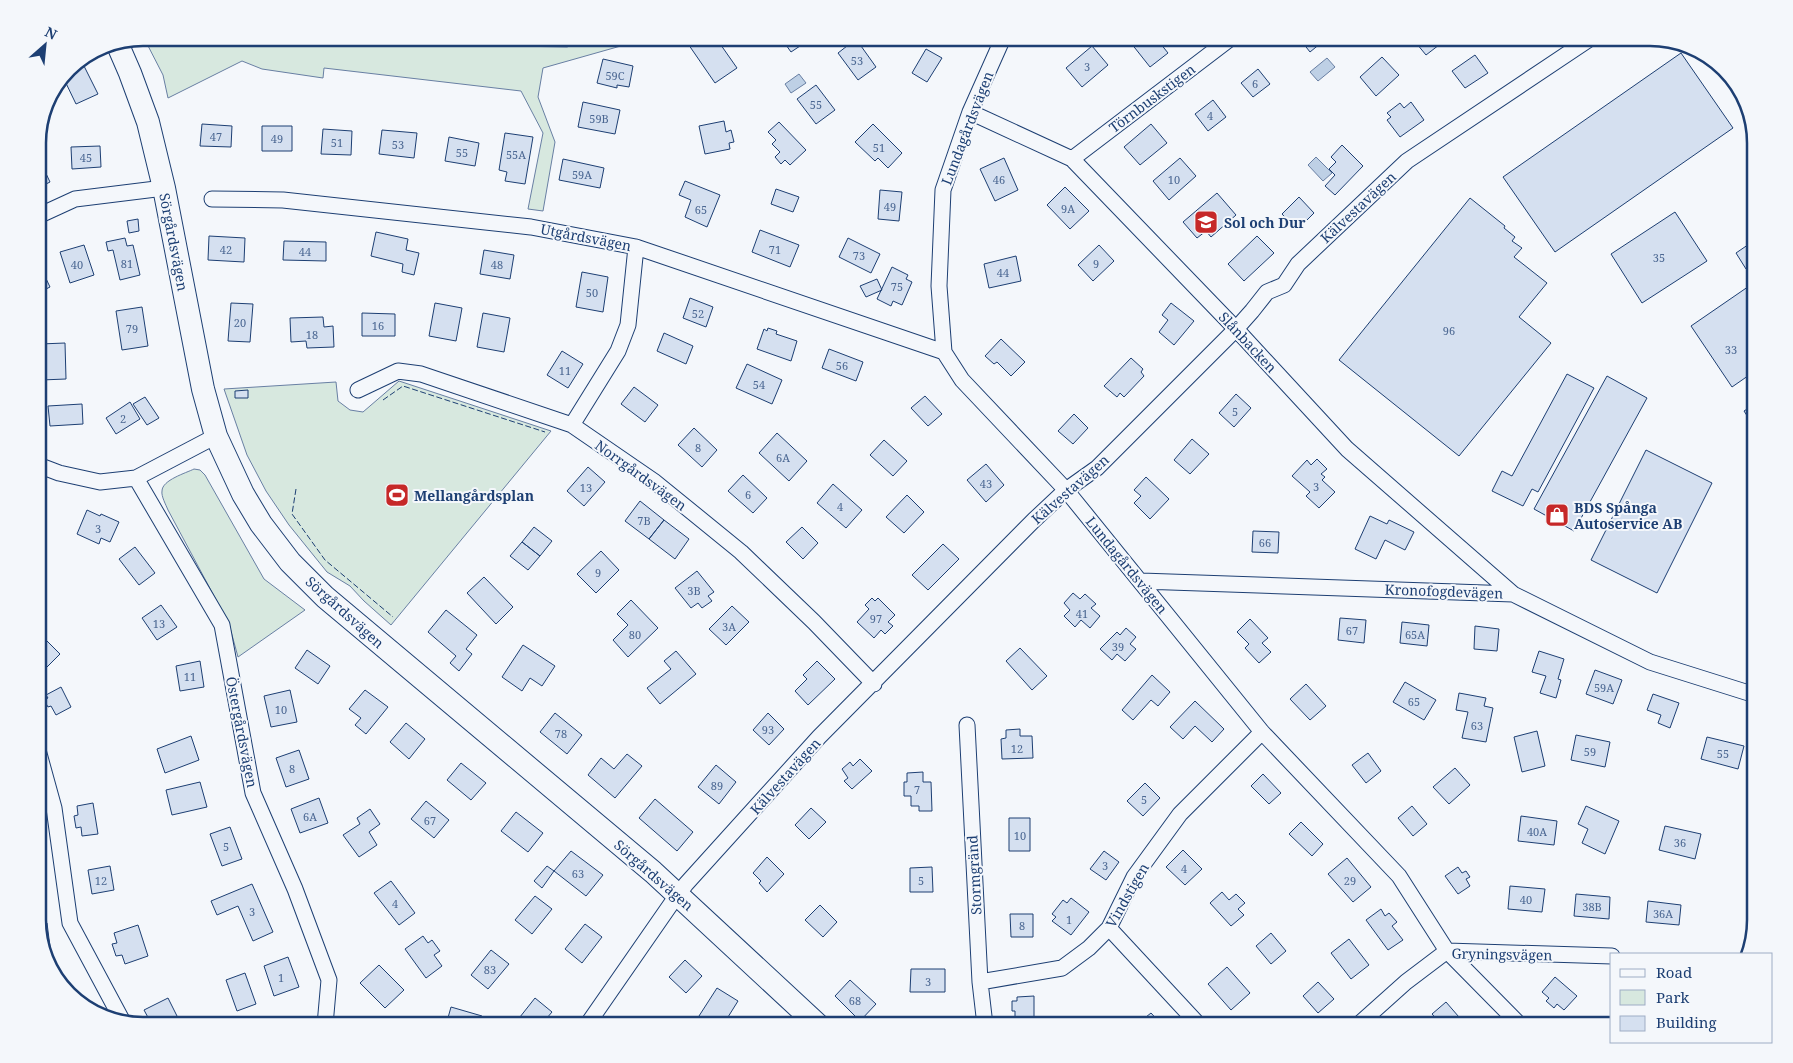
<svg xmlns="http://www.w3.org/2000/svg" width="1793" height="1063" viewBox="0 0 1793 1063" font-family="'Noto Serif',serif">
<rect width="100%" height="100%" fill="#f4f7fb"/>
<path fill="#d7e8df" stroke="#687fa3" d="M144 38H510L514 46 567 47 593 38H649L543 68 538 97 555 142 543 211 528 209 543 133 521 91 324 68 323 78 262 69 242 61 168 98 163 75Z
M399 381 551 431 391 625 364 601 350 586 327 572 289 525 266 491 247 455 224 389 336 382 338 401 350 410 363 412Z
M194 469 200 470 205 475 264 579 305 610 238 657 229 624 168 510C166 505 161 496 162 491 162 480 186 473 194 469Z"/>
<path fill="#bed0e5" stroke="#687fa3" d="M1327 58 1335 67 1318 81 1310 72Z
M799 74 806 83 791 93 785 84Z
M1316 157 1332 173 1323 181 1308 165Z"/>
<path fill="#d5e0f0" stroke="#1d3f73" d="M684 38H716L737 68 715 83Z
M781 38H812L791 52Z
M887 38H903L896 45Z
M1127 38H1156L1168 53 1150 67Z
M1299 38H1327L1310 52Z
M1412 38H1448L1426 55Z
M856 39 876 67 858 80 838 53Z
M1092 46 1108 65 1082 87 1066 68Z
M926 49 942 58 927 82 912 73Z
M1681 53 1733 128 1555 252 1503 177Z
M1475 55 1488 73 1465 88 1452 71Z
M1382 57 1399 75 1376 96 1360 77Z
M603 59 633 66 629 87 617 85V88L597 83Z
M83 64 98 94 76 104 63 77 66 72Z
M1258 69 1270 84 1253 97 1241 83Z
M816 85 835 110 816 124 797 99Z
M1213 100 1226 117 1208 131 1195 114Z
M583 102 620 110 615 134 578 127Z
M1411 102 1424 120 1400 137 1387 120 1391 117 1387 113 1400 103 1404 108Z
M724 121 726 132 731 130 734 142 729 143 730 149 705 154 699 126Z
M779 122 806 150 790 165 785 160 781 164 775 157 780 152 772 144 776 140 768 132Z
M202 124 232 126 231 147 200 146Z
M873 124 902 153 888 168 878 158 875 161 855 142Z
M1151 124 1167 143 1140 165 1124 147Z
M262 126H292V151H262Z
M323 129 352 131 351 155 321 154Z
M382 130 417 133 414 158 379 154Z
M505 133 533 137 525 184 505 181 507 172 499 170Z
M449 137 479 143 475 166 445 161Z
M1342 145 1363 166 1335 195 1325 186 1335 175 1329 169 1336 162 1331 157Z
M100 146 101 167 72 169 71 147Z
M1004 158 1018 190 995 201 980 169Z
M1180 158 1196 176 1169 200 1153 181Z
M563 159 604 168 600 188 559 180Z
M41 163 50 182 38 188V164Z
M685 181 720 195 707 227 685 217 691 200 679 195Z
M1065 187 1089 211 1070 229 1047 205Z
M776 189 799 197 793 212 771 204Z
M880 190 902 192 899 221 878 219Z
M1217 193 1236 215 1211 237 1206 231 1197 238 1183 222Z
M1299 197 1314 213 1297 230 1282 214Z
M1470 198 1505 226 1504 228 1515 237 1512 241 1522 248 1514 257 1547 283 1519 317 1551 343 1459 456 1339 360Z
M1675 212 1707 261 1642 303 1611 254Z
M138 219 139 231 129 233 127 221Z
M760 230 799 245 790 267 752 252Z
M376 232 408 239 406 250 419 253 414 275 402 272 403 264 371 256Z
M209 236 245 238 244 262 208 260Z
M1257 236 1274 253 1244 281 1228 264Z
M125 238 127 246 133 245 140 275 120 280 113 250 108 251 106 242Z
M848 238 880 254 871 273 839 257Z
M1755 240V263L1746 269 1736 253Z
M284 241 326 242V261L283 260Z
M84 245 94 275 70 283 60 252Z
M1099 245 1114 261 1093 281 1078 265Z
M484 250 514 255 510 279 480 274Z
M1016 256 1021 281 989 288 984 264Z
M40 266 50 287 38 293V268Z
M892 267 908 275 906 279 912 282 902 305 893 301 891 306 877 299Z
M582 272 608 277 603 312 576 307Z
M877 279 882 290 866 297 860 286Z
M1755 282V371L1732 387 1691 326Z
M690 298 713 307 706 327 683 318Z
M231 303 253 304 250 342 228 341Z
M435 303 462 308 456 341 429 336Z
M1171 303 1194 321 1174 345 1159 332 1168 320 1162 315Z
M142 307 148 346 122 350 116 311Z
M362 313 395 314V336H362Z
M483 313 510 318 504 352 477 347Z
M323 317 324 327 333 326 334 347 307 348 306 341 291 342 290 318Z
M768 328 777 331 776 334 797 341 791 361 757 349 764 329 767 331Z
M664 333 693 346 686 364 657 351Z
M1001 339 1025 362 1011 376 997 362 994 364 985 356Z
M65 343 66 379 41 380 40 344Z
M829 349 863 362 856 381 822 368Z
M562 351 583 364 568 388 547 375Z
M1131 358 1143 369 1141 372 1144 376 1124 397 1120 393 1117 397 1104 386Z
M747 364 782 380 772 404 736 388Z
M1567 374 1594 388 1538 492 1532 489 1523 506 1492 491 1502 471 1512 476Z
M1607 376 1647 398 1574 531 1534 509Z
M634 387 658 405 645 422 621 404Z
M248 390V398H235V391Z
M1236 394 1251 408 1234 427 1219 413Z
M925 396 942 414 928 426 911 408Z
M145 397 159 418 147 425 133 404Z
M130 402 140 419 116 434 106 418Z
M82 404 83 424 50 426 48 406Z
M1755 404V428L1744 411Z
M1074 414 1088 428 1073 444 1058 431Z
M694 428 717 450 702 467 678 445Z
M777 433 807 461 789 481 759 453Z
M1192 439 1209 454 1190 474 1174 460Z
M884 440 907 461 893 476 870 455Z
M1646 450 1712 483 1657 593 1591 560Z
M1317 459 1327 469 1321 474 1325 477 1322 480 1335 492 1319 508 1306 496 1310 492 1292 476 1307 460 1311 465Z
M986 464 1004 485 986 502 967 480Z
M588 467 605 482 584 506 567 491Z
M743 475 767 498 753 513 728 491Z
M1146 477 1169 499 1150 519 1134 503 1141 496 1134 490Z
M833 484 862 510 846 528 817 503Z
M907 495 924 512 904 533 886 517Z
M640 501 664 520 649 539 625 521Z
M87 510 100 516 101 514 119 522 110 542 101 538 99 544 77 534Z
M1370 516 1387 524 1389 520 1414 532 1405 550 1385 540 1376 559 1355 549Z
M664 520 689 539 675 559 649 539Z
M534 527 552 541 540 556 522 542Z
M802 527 818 543 803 559 786 542Z
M1253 531 1279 532 1278 553 1252 552Z
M522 542 540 556 528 570 510 556Z
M943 544 959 559 928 590 912 575Z
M135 547 155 573 139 585 119 559Z
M601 551 619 570 596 593 577 574Z
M697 571 714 592 708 596 712 601 702 608 698 603 691 608 675 588Z
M484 577 513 607 496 624 467 593Z
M1073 593 1080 599 1085 594 1096 604 1091 608 1100 616 1090 628 1081 620 1075 627 1064 616 1070 610 1064 603Z
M872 598 875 601 878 598 895 615 888 622 893 626 885 634 881 630 874 638 857 622 869 609 865 605Z
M631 600 658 628 628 657 613 640 628 625 617 614Z
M161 605 177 627 157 640 142 618Z
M732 606 749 622 726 645 709 629Z
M446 610 477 635 466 649 472 654 459 671 450 663 456 656 428 632Z
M1340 618 1366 620 1364 643 1338 640Z
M1250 619 1268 638 1262 643 1271 652 1259 663 1245 648 1249 644 1237 632Z
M1402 622 1429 625 1427 646 1400 643Z
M1475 626 1499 629 1497 651 1474 649Z
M1126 628 1136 637 1130 644 1136 649 1125 661 1117 654 1112 660 1100 649 1117 632 1120 635Z
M38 632 60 654 38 676Z
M523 645 555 666 542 686 530 678 522 691 502 677Z
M1020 648 1047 676 1032 690 1006 661Z
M307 650 330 666 318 684 295 668Z
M676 651 696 674 660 704 647 688 671 669 664 661Z
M1539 651 1564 659 1558 679 1561 680 1556 698 1540 693 1546 676 1532 672Z
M200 661 204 687 180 691 176 666Z
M817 661 835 679 808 705 795 691 807 679 803 675Z
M1595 670 1622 680 1613 704 1586 694Z
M1152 675 1170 692 1158 706 1151 700 1133 720 1122 710Z
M1405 682 1436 700 1424 720 1393 702Z
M1306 684 1326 706 1310 720 1290 699Z
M61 687 71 707 56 715 51 706 48 707 44 700 48 698 46 695Z
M290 690 297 722 271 727 264 696Z
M365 690 388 707 366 734 355 725 361 718 349 709Z
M1459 693 1486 698 1484 706 1493 708 1486 742 1462 738 1468 712 1456 710Z
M1653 694 1679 703 1670 728 1658 723 1661 715 1647 710Z
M1195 701 1224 729 1212 742 1195 726 1183 739 1170 727Z
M555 713 582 735 567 754 540 732Z
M768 713 784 729 769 745 753 730Z
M406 723 425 739 409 759 390 742Z
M1020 729V736H1032L1033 758 1002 759 1001 739 1006 738V730Z
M1537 731 1545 766 1522 772 1514 737Z
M1576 735 1610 742 1605 767 1571 760Z
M191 736 199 760 165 773 157 749Z
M1707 737 1744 746 1738 769 1701 759Z
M299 750 309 779 286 787 276 758Z
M1368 753 1381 771 1366 783 1352 765Z
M627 754 642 766 615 798 588 775 601 758 614 769Z
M860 759 872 771 852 789 844 781 848 778 842 769 850 762 853 766Z
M461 763 486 783 471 800 447 780Z
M716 765 736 782 719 804 698 787Z
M1455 768 1470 785 1449 804 1433 787Z
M923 772V782H931L932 811H919V806H911V796H904V782H907V773Z
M1263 774 1281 793 1269 804 1251 786Z
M200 782 207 807 172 815 166 790Z
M1145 783 1160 798 1143 816 1127 801Z
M319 798 328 823 300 833 291 809Z
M655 799 693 832 677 851 639 818Z
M426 801 449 820 434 838 411 819Z
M93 803 98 834 82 836 81 827 76 828 74 816 78 815 77 806Z
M1412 806 1427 824 1413 836 1398 818Z
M1586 806 1619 821 1605 854 1582 843 1588 829 1578 824Z
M811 808 826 822 809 839 795 825Z
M370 809 380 824 369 832 377 845 359 857 343 835 360 824 357 818Z
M516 812 543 833 528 852 501 831Z
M1521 816 1557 821 1554 845 1518 841Z
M1009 818H1030V851H1009Z
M1301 822 1323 844 1312 856 1289 834Z
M1665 826 1701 834 1695 859 1659 850Z
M230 827 242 859 222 866 210 834Z
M1183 850 1202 869 1185 885 1166 867Z
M571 851 603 875 586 896 554 871Z
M1104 851 1119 862 1106 880 1090 869Z
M767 857 784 874 767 892 759 883 761 881 753 873Z
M1347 858 1371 887 1353 902 1328 874Z
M110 866 114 890 92 894 88 870Z
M547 866 554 871 542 888 534 881Z
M932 867 933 892H910V868Z
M1458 867 1462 873 1466 871 1470 877 1466 879 1470 886 1458 894 1445 876Z
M391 881 415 913 399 925 374 893Z
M252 884 273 932 253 941 238 906 217 915 211 901Z
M1510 886 1545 889 1542 912 1508 909Z
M1222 892 1229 900 1236 894 1245 903 1238 909 1244 915 1231 926 1210 903Z
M1576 894 1610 897 1609 919 1574 916Z
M535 896 552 909 532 934 515 920Z
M1071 898 1089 912 1071 935 1052 921 1056 917 1052 914 1063 900 1067 903Z
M1648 901 1681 905 1679 925 1646 922Z
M820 905 837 922 823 937 805 920Z
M1381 909 1385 916 1389 913 1397 922 1392 926 1403 940 1388 950 1366 920Z
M1010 914H1033V937H1011Z
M47 923 50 947 44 948 38 924Z
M585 924 602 937 582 963 565 949Z
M138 925 148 956 125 964 122 955 116 956 112 944 117 943 114 933Z
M1271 933 1286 951 1271 964 1256 946Z
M423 936 428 943 432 940 440 951 434 955 442 966 426 978 405 949Z
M1349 939 1369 965 1351 979 1331 953Z
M491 950 509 964 488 989 471 975Z
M288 957 299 987 274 996 264 966Z
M685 960 702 976 686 993 669 977Z
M379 965 404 990 385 1008 360 983Z
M1227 967 1250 993 1231 1010 1208 984Z
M911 969H945V992H910Z
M245 973 256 1004 237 1011 226 980Z
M1555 977 1577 996 1564 1010 1557 1004 1554 1008 1546 1001 1549 998 1542 992Z
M850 980 876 1004 860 1021 835 996Z
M1318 982 1334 999 1318 1013 1303 996Z
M717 988 738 1001 723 1025H714L699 1016Z
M1034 996V1025H1015V1011H1012V1001H1017V997Z
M168 998 178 1018 162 1025H159L156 1021 151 1023 144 1010Z
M535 998 552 1012 541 1025H520L516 1022Z
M1446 1002 1465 1024 1463 1025H1442L1432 1014Z
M451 1007 482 1016 479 1025H446Z
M1151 1013 1162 1025H1136Z"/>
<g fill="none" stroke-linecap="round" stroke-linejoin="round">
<g stroke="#1d3f73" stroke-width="17">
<path id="street" d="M1003 38 970 112 943 190 939 286 944 352 962 380 1066 490 1262 732 1399 876 1447 951 1520 1025
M970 112 1072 159 1236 329 1347 449 1513 594
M1072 159 1231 38
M212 199 283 200 531 227 636 247 944 352
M38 216 75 199 164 188
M358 390 398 371 421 374 572 425 655 482 741 552 814 622 874 684
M572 425 618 351 628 325 636 247
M38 465 59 473 100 482 136 478 216 436
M136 478 222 625 253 793 295 889 329 980 325 1025
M1141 581 1513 594 1650 662 1755 695
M967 725 980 982 985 1025
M38 750 54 808 70 923 122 1020
M1109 928 1199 1025
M980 982 1062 968 1089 948 1109 928 1134 877 1180 814 1262 732
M587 1025 671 904 686 884 819 737 1034 520 1066 490 1097 468 1236 329 1252 311 1267 292 1284 285 1298 264 1407 161 1591 38
M1358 1025 1406 982 1447 951 1612 956"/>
</g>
<g stroke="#1d3f73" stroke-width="24">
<path id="secondary" d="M117 43 130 73 148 122 164 188 203 389 216 436 243 494 261 524 290 562 325 597 653 872 818 1025"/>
</g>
<use href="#street" stroke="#f4f7fb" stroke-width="15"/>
<use href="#secondary" stroke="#f4f7fb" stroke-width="22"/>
<path stroke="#1d3f73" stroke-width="1" stroke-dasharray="6 2.5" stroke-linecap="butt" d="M383 400 403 386 545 432
M296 489 292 514 325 560 393 617"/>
</g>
<defs>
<g id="school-square" transform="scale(1.25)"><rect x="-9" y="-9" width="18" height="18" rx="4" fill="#c62828" stroke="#f4f7fb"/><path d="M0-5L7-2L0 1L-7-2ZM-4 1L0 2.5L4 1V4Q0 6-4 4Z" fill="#fff"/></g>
<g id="stadium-square" transform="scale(1.25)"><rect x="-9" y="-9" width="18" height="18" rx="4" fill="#c62828" stroke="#f4f7fb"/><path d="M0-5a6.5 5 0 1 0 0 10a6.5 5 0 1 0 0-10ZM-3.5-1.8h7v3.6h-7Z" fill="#fff"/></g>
<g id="shop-square" transform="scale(1.25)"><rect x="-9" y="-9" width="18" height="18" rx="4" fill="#c62828" stroke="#f4f7fb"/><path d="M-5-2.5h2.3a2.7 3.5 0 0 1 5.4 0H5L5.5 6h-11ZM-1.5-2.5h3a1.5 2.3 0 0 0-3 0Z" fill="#fff"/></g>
</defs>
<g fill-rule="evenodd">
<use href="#school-square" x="1206" y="222"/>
<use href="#stadium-square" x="397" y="495"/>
<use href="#shop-square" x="1557" y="515"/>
</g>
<g text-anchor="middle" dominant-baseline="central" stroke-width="4" stroke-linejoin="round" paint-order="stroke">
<g font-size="11" fill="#4b6792">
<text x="857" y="60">53</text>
<text x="1087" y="66">3</text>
<text x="615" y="75">59C</text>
<text x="1255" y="83">6</text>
<text x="816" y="104">55</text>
<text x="1210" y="115">4</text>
<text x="599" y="118">59B</text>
<text x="216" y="136">47</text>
<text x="277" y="138">49</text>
<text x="337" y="142">51</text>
<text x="398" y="144">53</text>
<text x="879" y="147">51</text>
<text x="462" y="152">55</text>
<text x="516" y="154">55A</text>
<text x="86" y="157">45</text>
<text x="582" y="174">59A</text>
<text x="999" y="179">46</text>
<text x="1174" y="179">10</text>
<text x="890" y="206">49</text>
<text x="1068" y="208">9A</text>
<text x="701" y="209">65</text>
<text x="226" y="249">42</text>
<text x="775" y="249">71</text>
<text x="305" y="251">44</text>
<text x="859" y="255">73</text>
<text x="1659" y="257">35</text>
<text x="127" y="263">81</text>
<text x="1096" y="263">9</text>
<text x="77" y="264">40</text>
<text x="497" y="264">48</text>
<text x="1003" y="272">44</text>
<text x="897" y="286">75</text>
<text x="592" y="292">50</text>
<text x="698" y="313">52</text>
<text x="240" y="322">20</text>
<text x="378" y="325">16</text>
<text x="132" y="328">79</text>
<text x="1449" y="330">96</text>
<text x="312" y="334">18</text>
<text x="1731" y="349">33</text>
<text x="842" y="365">56</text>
<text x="565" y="370">11</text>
<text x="759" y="384">54</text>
<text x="1235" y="411">5</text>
<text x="123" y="418">2</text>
<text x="698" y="447">8</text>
<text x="783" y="457">6A</text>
<text x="986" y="483">43</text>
<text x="1316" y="486">3</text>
<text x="586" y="487">13</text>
<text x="748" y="494">6</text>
<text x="840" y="506">4</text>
<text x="644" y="520">7B</text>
<text x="98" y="528">3</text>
<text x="1265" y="542">66</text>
<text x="598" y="572">9</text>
<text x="694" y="590">3B</text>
<text x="1082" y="613">41</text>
<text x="876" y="618">97</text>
<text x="159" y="623">13</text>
<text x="729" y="626">3A</text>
<text x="1352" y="630">67</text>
<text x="635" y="634">80</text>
<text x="1415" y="634">65A</text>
<text x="1118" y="646">39</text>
<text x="190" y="676">11</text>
<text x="1604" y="687">59A</text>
<text x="1414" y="701">65</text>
<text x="281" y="709">10</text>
<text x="1477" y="725">63</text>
<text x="768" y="729">93</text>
<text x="561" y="733">78</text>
<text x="1017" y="748">12</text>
<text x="1590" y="751">59</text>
<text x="1723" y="753">55</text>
<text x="292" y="768">8</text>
<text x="717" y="785">89</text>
<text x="917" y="789">7</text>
<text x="1144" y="799">5</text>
<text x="310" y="816">6A</text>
<text x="430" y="820">67</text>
<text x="1537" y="831">40A</text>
<text x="1020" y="835">10</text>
<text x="1680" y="842">36</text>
<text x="226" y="846">5</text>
<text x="1105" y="865">3</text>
<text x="1184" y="868">4</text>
<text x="578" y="873">63</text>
<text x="101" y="880">12</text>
<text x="921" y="880">5</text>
<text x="1350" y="880">29</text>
<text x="1526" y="899">40</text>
<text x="395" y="903">4</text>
<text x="1592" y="906">38B</text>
<text x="252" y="911">3</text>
<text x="1663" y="913">36A</text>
<text x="1069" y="919">1</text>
<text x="1022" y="925">8</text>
<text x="490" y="969">83</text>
<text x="281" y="977">1</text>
<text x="928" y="981">3</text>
<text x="855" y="1000">68</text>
</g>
<g font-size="14" fill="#1d3f73" stroke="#f4f7fb">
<text transform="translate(1152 98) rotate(-37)">Törnbuskstigen</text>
<text transform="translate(967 128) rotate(-69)">Lundagårdsvägen</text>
<text transform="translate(1358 207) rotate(-43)">Kälvestavägen</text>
<text transform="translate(586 237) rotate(11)">Utgårdsvägen</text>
<text transform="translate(174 242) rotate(79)">Sörgårdsvägen</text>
<text transform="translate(1248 342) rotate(47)">Slånbacken</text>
<text transform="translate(641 475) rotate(36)">Norrgårdsvägen</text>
<text transform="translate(1070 489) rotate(-41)">Kälvestavägen</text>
<text transform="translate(1127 565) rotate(51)">Lundagårdsvägen</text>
<text transform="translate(1444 591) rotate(2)">Kronofogdevägen</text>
<text transform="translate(345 612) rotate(42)">Sörgårdsvägen</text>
<text transform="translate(242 732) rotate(79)">Östergårdsvägen</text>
<text transform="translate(785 776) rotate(-48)">Kälvestavägen</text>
<text transform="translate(654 875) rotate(41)">Sörgårdsvägen</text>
<text transform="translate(974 875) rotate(-93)">Stormgränd</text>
<text transform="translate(1127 895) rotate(-60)">Vindstigen</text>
<text transform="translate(1502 954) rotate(1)">Gryningsvägen</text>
</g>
<g font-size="14" font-weight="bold" fill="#1d3f73" stroke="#f4f7fb" text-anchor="start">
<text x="1224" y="222">Sol och Dur</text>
<text x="414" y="495">Mellangårdsplan</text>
<text x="1574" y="507">BDS Spånga<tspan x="1574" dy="16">Autoservice AB</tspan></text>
</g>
</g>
<path d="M0 0H1793V1063H0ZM143 46H1650A97 97 0 0 1 1747 143V920A97 97 0 0 1 1650 1017H143A97 97 0 0 1 46 920V143A97 97 0 0 1 143 46Z" fill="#f4f7fb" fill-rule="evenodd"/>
<path fill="none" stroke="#1d3f73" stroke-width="2.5" d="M143 46H1650A97 97 0 0 1 1747 143V920A97 97 0 0 1 1650 1017H143A97 97 0 0 1 46 920V143A97 97 0 0 1 143 46Z"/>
<rect x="1610" y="953" width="162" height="90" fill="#f4f7fb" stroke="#9eadc5"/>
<rect x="1620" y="969" width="25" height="8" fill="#f4f7fb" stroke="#9eadc5"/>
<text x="1656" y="978" font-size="15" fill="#1d3f73">Road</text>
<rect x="1620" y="990" width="25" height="15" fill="#d7e8df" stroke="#9eadc5"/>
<text x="1656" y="1003" font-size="15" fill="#1d3f73">Park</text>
<rect x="1620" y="1016" width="25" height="15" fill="#d5e0f0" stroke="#9eadc5"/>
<text x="1656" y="1028" font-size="15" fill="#1d3f73">Building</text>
<g transform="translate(45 45) rotate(27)" stroke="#f4f7fb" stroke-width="4" paint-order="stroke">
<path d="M0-4L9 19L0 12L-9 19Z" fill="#1d3f73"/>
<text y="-8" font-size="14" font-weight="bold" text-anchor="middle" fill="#1d3f73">N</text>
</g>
</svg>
